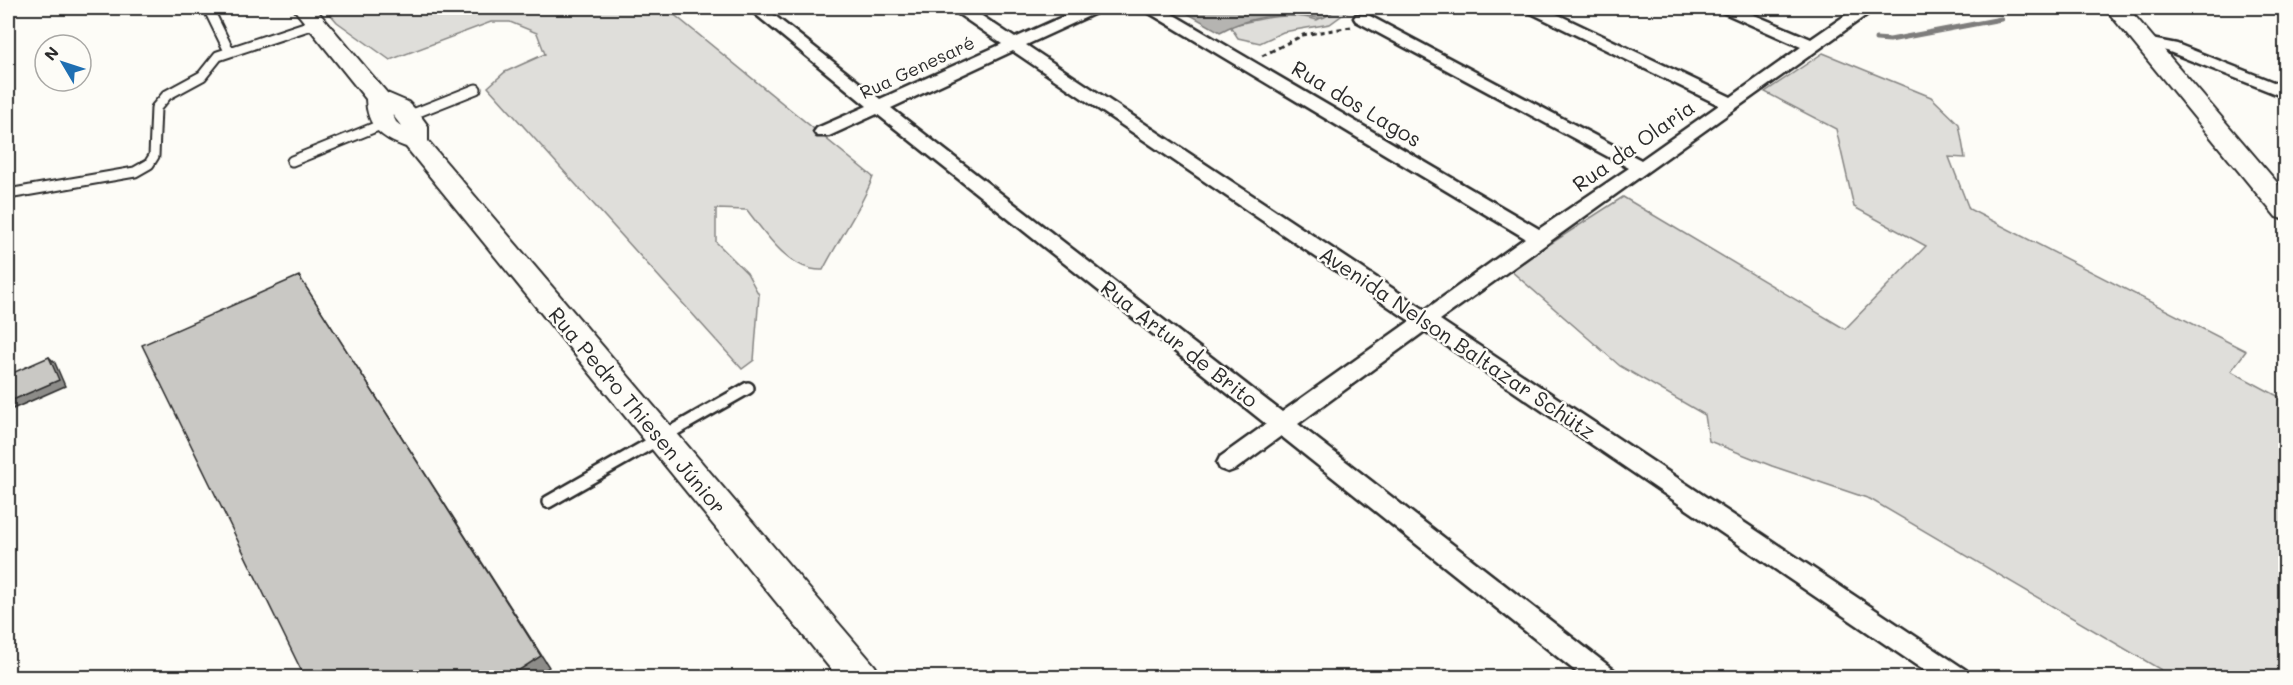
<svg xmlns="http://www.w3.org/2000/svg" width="2293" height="685" viewBox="0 0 2293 685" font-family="Mali,sans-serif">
<rect width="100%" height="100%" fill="#fdfcf7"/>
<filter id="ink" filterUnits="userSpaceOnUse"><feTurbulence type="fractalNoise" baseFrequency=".0167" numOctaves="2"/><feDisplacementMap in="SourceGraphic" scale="12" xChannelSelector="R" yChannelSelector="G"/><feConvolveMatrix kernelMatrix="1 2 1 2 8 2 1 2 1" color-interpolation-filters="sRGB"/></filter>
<g filter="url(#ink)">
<path fill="#dfdeda" stroke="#858482" stroke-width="1.5" d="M325 8H666L873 177C860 211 839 238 823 270 790 272 765 233 747 210L716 209V242L747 273 759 295 754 360 742 369 488 87 505 72 545 54 537 33 510 22H491L390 60 337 22Z
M1335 8H1352L1330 24 1283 32 1260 43 1238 38 1230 26C1259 19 1288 11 1317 20L1334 11Z
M1823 53 1931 97 1959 124 1965 158 1949 157 1969 209 2246 351 2231 371 2285 400V677H2173L1870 499 1772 466 1709 441 1705 415 1620 366 1510 270 1623 197 1845 329 1926 246 1854 207 1836 129 1765 92Z"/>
<path fill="#b5b4b1" stroke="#7e7d7b" stroke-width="1.5" d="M1178 8H1335L1334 11C1318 24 1317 16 1299 15 1275 13 1241 20 1220 32Z"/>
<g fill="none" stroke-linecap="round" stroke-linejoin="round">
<path stroke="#7e7d7b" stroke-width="5" d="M1876 39 1890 40 2001 19"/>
<g stroke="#2b2b2b" stroke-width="13">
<path id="lane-far1" d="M208 8 229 51
M408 116 476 89
M292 161 383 124
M8 194 135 172 149 164 154 156 156 108 167 95 202 76 218 56 317 23"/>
</g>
<g stroke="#2b2b2b" stroke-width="16">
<path id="lane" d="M548 502 748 388"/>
</g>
<g stroke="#2b2b2b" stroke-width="5">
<path id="street" d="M748 8H765L880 99 1002 44 954 11 953 8H970L1015 38 1082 8H1101L1100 11 1026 45 1425 310 1525 238 1146 11 1145 8H1162L1539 229 1629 168 1356 21 1354 18 1356 15H1368L1641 160 1719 105 1527 11 1526 8H1544L1731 97 1801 47 1720 11 1719 8H1738L1811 39 1856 8H1873L1872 11 1440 320 1966 670 1970 678H1935L1425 331 1298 424 1614 670 1618 678H1584L1281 436 1236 469 1228 472 1220 469 1217 463 1220 457 1266 424 877 114 829 136H817L814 132 817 128 867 106ZM1013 51 1410 321 1282 412 891 108Z
M2271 8H2286V15L2273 11Z
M2146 38 2177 44 2286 87V98L2167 51 2140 46 2138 43 2140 40Z"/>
</g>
<g stroke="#2b2b2b" stroke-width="4">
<path id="secondary" d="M293 8H315L387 93 408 102 417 111 428 126V141L875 666 881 678H838L406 147C381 138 367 127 366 99ZM392 114 402 127 396 122Z
M2105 8H2128L2286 193V220L2276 217Z"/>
</g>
<path stroke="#2b2b2b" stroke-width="3" stroke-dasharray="5 4" stroke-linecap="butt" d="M1262 56 1303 35 1351 27"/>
<use href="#lane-far1" stroke="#fdfcf7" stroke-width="9"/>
<use href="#lane" stroke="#fdfcf7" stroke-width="11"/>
<use href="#street" fill="#fdfcf7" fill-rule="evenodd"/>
<use href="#secondary" fill="#fdfcf7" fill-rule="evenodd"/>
</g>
<path fill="#8d8c89" stroke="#2b2b2b" stroke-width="1.5" d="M307 289 549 667 533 678H507Z
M49 357 55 363 65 386 8 411V402Z"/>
<path fill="#c9c8c4" stroke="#2b2b2b" stroke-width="1.5" d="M299 276 541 656 507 678H305L142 345Z
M49 357 59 380 8 402V375Z"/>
</g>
<g text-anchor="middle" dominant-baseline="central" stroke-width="5" stroke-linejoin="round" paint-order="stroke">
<g font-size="18" fill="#2b2b2b" stroke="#fdfcf7">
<text transform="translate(917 67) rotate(-25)">Rua Genesaré</text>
</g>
<g font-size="21" fill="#2b2b2b" stroke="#fdfcf7">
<text transform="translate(1357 103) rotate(31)">Rua dos Lagos</text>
<text transform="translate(1633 145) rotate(-35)">Rua da Olaria</text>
<text transform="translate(1458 342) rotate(34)">Avenida Nelson Baltazar Schütz</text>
<text transform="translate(1180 343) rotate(38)">Rua Artur de Brito</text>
<text transform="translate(638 410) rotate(50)">Rua Pedro Thiesen Júnior</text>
</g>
</g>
<rect width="2293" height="685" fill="none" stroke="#fdfcf7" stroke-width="30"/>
<rect x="15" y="15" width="2263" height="655" fill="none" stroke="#2b2b2b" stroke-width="2" filter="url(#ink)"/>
<g transform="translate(63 63) rotate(309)"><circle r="28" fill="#fdfcf7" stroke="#a9a8a5" stroke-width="1.5"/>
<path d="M0-4.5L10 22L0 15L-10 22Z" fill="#1f6fb2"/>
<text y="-9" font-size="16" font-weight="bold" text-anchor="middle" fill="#2b2b2b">N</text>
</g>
</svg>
